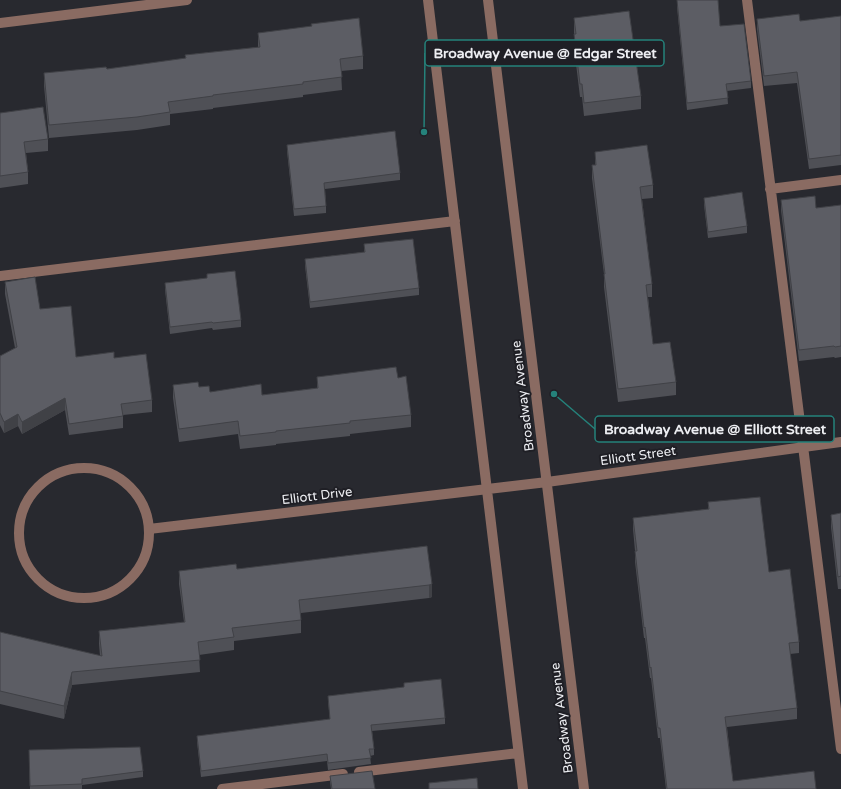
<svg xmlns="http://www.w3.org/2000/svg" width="841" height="789" viewBox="0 0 841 789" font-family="'Varela Round',sans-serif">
<rect width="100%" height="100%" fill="#28292f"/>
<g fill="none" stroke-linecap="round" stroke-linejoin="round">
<path stroke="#8a6b62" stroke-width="10" d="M428 0 523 789
M488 0 584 789
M747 0 841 749
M0 23 187 0
M770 189 841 180
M0 276 455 221
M19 533a65 65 0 1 1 130 0a65 65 0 1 1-130 0Z
M149 529 547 482 841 442
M359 772 518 753
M222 789 343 774"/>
</g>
<path fill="#4f5056" d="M677 0 751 81V88L727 91 728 104 687 110 677 7Z
M841 16V165L809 169 797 83 764 86 757 29V19L800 21Z
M574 18 641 96V109L584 116 582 97H580L574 47Z
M258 33 363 56V69L341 71 342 90 303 95V97L213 108V109L170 114V125L137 130 49 138 44 86V73L107 69 185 59V55L258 47Z
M0 113 48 139V151L26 153 28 172V184L0 188Z
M287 145 400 173V180L325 189 326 206V213L294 216 287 151Z
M595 152 653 185V198L642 199 652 284V297H648L653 344 676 382V395L618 402 604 287V274L592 178V165H595Z
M704 198 747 226V233L708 238 704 205Z
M781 200 816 208 841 205V357L835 358 834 357 799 361 781 210Z
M364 244 419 288V295L310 308 305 266V259L364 252Z
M207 274 241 320V327L213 330 212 328 170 334 165 290V283L207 278Z
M5 282 40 309 76 357 114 358 152 400V412L123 415V428L69 435 65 410 22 434 18 426 4 433 0 425V356L15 348 5 294Z
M317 377 398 378 411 415V427L350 434V436L276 444V445L240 449 238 434 179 442 173 398V385L199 387 210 392 262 395 317 388Z
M708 502 769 572 799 642V653L790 654 797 708V719L727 727 733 781 816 789H666L660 738H658L651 678H650L645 638H644L635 562V551L633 529V518L708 509Z
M841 513V589H838L831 527V515Z
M427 546 432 597 429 598 301 613V633L234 641V650L199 655 200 672 72 685 64 719 0 704V632L100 656 99 644V631L184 622 179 584V571L237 569Z
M404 683 445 718V724L372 731 374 749V755L370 756 371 764 328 770 327 761 201 777 197 742V736L330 719 328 702V696L404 687Z
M29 750 143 771V777L82 785V789H30Z
M330 776 375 789H331L330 782Z"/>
<path fill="#404146" d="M65 398V410L22 434V422Z
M18 414V426L4 433V422Z
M432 584V597L429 598V585Z
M72 672V685L64 719V706Z"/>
<path fill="#5c5d64" stroke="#404146" d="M677 0H718L720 26 744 24 751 81 726 84 728 98 687 103Z
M629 11 641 96 584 103 582 84H580L574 34H576L574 18Z
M799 14 800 21 841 16V155L809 159 797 72 764 76 757 19Z
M359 18 363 56 340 59 342 77 303 82V84L213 95V96L168 102 170 112 137 117 49 125 44 73 106 67 107 69 186 58 185 55 260 47 258 33 312 26 311 24Z
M43 107 48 139 24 142 28 172 0 176V113Z
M395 131 400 173 324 183 326 206 294 209 287 145Z
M647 145 653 185 640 187 652 284 646 285 653 344 670 342 676 382 618 389 604 274H605L592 165H596L595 152Z
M742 192 747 226 708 232 704 198Z
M815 196 816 208 841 205V346L835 347 834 346 799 350 781 200Z
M413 239 419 288 310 302 305 259 365 252 364 244Z
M235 271 241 320 213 323 212 322 170 327 165 283 207 278V274Z
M35 277 40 309 71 306 76 357 114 352V358L146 354 152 400 121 404 123 416 69 424 65 398 22 422 18 414 4 422 0 413V356L17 347 5 282Z
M396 367 398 378 406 376 411 415 350 421V423L276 431V432L240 436 238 421 179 429 173 385 198 382 199 387 209 386 210 392 261 384 262 395 318 388 317 377Z
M760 497 769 572 790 569 799 642 789 643 797 708 725 717 733 781 814 771 816 789H667L660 728H658L651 667 650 668 645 627 644 628 635 551H637L633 518 709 509 708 502Z
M841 513V576L838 577 831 515Z
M427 546 432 584 429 585 299 600 301 620 232 628 234 637 198 642 200 660 72 672 64 706 0 691V632L102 656 99 631 185 622 179 571 236 564 237 569Z
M441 679 445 718 371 725 374 749H369L371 758 328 763 327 754 201 771 197 736 330 719 328 696 404 687V683Z
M140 747 143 771 82 779V784L30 786 29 750Z
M372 771 375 789H332L330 776Z
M477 778 478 789H429V783Z"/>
<g text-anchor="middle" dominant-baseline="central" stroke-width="4" stroke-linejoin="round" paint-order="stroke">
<g font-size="13" fill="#edeef2" stroke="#1f1f25">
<text transform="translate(523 396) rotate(-97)">Broadway Avenue</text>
<text transform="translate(638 456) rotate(-8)">Elliott Street</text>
<text transform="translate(317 496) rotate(-7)">Elliott Drive</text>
<text transform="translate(562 718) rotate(-97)">Broadway Avenue</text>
</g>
</g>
<path fill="none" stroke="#25827b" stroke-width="1.5" d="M424 132L425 53M554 394L595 429"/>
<g fill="#25827b" stroke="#1f1f25" stroke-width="1.5">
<circle cx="424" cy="132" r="4"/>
<circle cx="554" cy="394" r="4"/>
</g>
<g fill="#1f1f25" stroke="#25827b" stroke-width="1.5">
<rect x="425" y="40" width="239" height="26" rx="4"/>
<rect x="595" y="416" width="239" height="26" rx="4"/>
</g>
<g font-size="14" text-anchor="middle" font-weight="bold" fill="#edeef2">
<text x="545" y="58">Broadway Avenue @ Edgar Street</text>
<text x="715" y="434">Broadway Avenue @ Elliott Street</text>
</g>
</svg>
